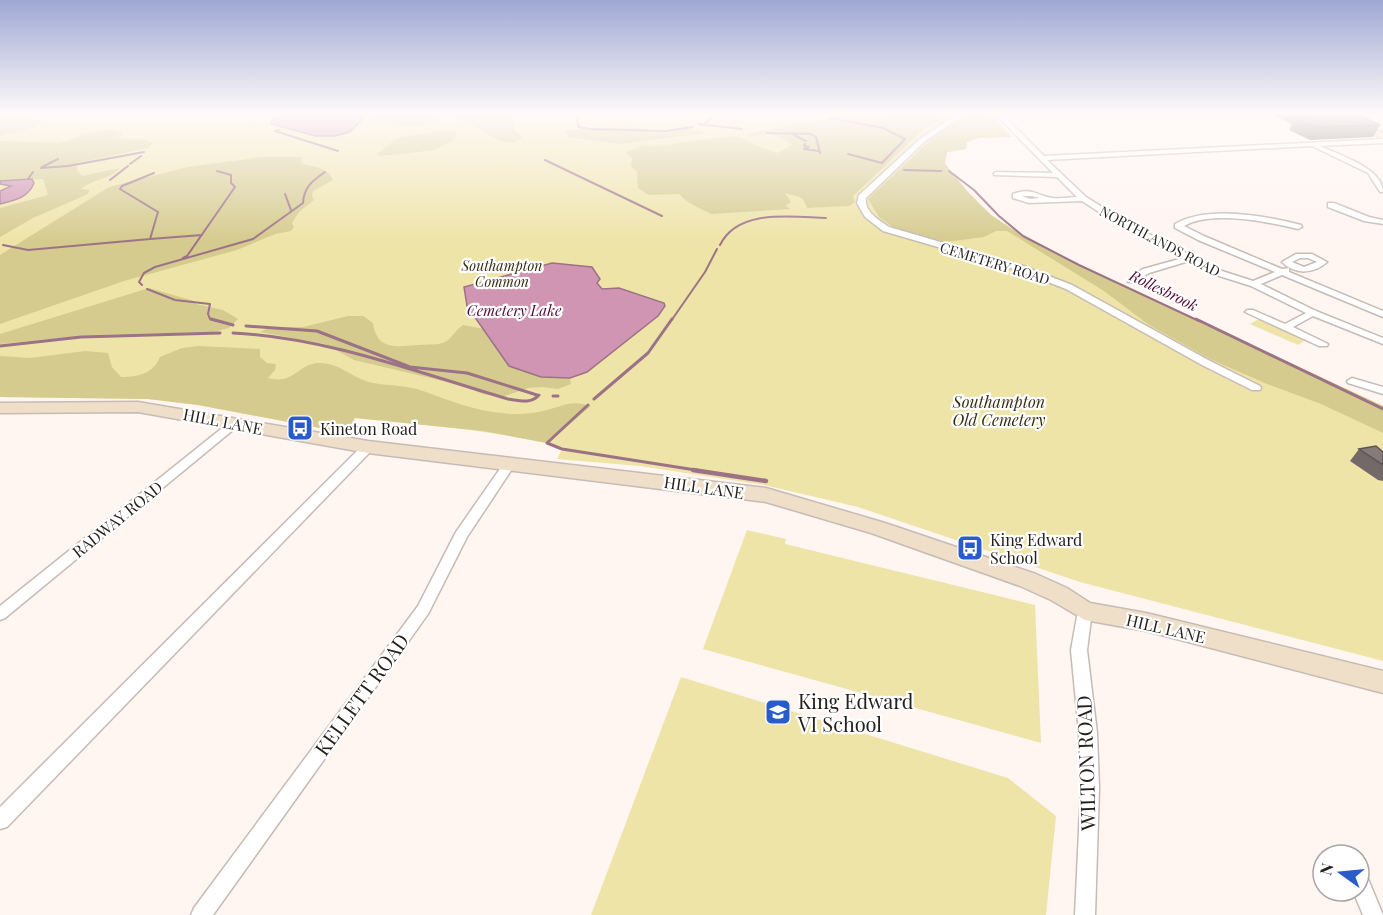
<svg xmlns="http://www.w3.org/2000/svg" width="1383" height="915" viewBox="0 0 1383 915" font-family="'Playfair Display',serif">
<rect width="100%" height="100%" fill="#fff5f1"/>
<path fill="#eee4a8" d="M0 113H989L1012 137 979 138 967 142 966 149 947 152 945 164 967 191 991 215 1023 236 1079 265 1383 406V661L1080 582 858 507 764 485 640 466 557 459 563 447C495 430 425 425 355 418L346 433 198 405 148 399 0 397Z
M1261 318 1307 339 1298 345 1250 324Z
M747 530 786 539 785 544 1035 605 1041 743 703 649Z
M681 677 1008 778 1056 816 1046 915H591Z"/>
<path fill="#d5cb8e" d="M375 113H428L437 119 433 123 415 126 369 122 375 117Z
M442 113H513L515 116 513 121 515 131 523 137C507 152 485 131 470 124 461 120 451 118 442 113Z
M915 113H957L926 127 853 196 855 202 849 206 807 208C803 194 796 197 785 193L791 202 785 206 791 209 711 214C700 208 688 204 679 194L649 195 638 188 637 172 631 166 632 158 626 153 643 145 657 146 732 136 744 139 750 143 777 153 792 145C779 135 766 131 750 137L746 134 833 118Z
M970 113H989L1012 137 979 138 967 142 966 149 947 152 945 164 967 191 991 215 1023 236 1079 265 1383 406V433L1321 404 1267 384 1212 360 1149 325 1104 291 1007 231H996L984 237 946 242 896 229 879 217 868 199 943 128Z
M0 117 42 120 36 127 0 136Z
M586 127 600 129 622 127 666 131 688 129 707 133 619 144 568 137 565 131Z
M112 129 124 133 119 138C130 142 142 136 153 143L148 148 77 163V170L82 176 120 168C109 180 92 179 81 189L89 190 88 194 33 218 0 237V208L48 195 43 179 0 181V141L59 143 70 140 81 134Z
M444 130 457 132 455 139 435 150 382 156 377 154 397 138Z
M262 157H301L302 164C314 167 328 167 333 180L313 191 312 196 314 200 299 212 292 223 294 227 291 231 275 234 237 250 124 281 0 324V255L109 187 188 167Z
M149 288 194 301 196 304 223 310 238 319 229 328 213 332 90 335 0 344V334Z
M348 316H363L373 323C377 352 398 346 419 345 428 344 439 346 447 341 453 336 456 330 463 325L484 329 509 366 541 377 570 378 571 384 558 389 542 387 528 388 502 397 483 394 460 385 354 360 325 344 260 332 270 327H303Z
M198 346 260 349V357L267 363 276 364 275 370 268 378C294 385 298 364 318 363 339 362 353 379 373 383 390 386 406 385 423 391 449 400 474 411 502 413 516 415 533 414 547 410 566 405 571 400 591 406L547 443 483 431 355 418 346 433 198 405 148 399 0 397V356L30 358 85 351 108 353 112 367 121 377C138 377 153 374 160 357L182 348Z"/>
<path fill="#cf95b3" stroke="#9c7286" stroke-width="1.5" d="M288 113H362L365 116 350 132 335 136H316L271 124 272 120Z
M32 179 34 183C28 198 15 200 0 204V191L11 186 0 184V181Z
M552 263 592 267 600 279 597 283 602 289 619 288 664 303 665 306 658 316 587 372 570 378 541 377 509 366 467 306 464 287Z"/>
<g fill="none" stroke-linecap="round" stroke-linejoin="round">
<path stroke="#9c7286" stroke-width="2" d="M580 113 577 121 579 127 589 129 666 131 693 127
M818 113 823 116
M830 118 883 128 905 139 882 163 848 154
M698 124 742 129
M704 125 716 113
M279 130 275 131 338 151
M767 133 811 134 816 137 820 153
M794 135 806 141
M805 144 804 146 809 147 804 149 819 151
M545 160 662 216
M130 164 141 156
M42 167 58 159
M41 168 68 166 144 152
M904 170 941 171
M949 171 974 190 999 216 1023 236 1079 265 1199 321
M154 173 122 186 120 189 158 212 150 239 202 235
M28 179 33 172
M110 180 128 166
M285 194 291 210
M3 245 28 250 150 239
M720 245C738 208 792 217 826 218
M183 258 187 256 235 187 231 183V175L217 171
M142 285 139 282 144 273 155 267 253 239 303 203C304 187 312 181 325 172
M147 289 175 300 210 304 208 314 210 319 217 321
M671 321 705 272 717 249"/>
<path stroke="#9c7286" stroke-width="3" d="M211 319 233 325
M1196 319 1383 409
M246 326 317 331 410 367 467 373 537 395
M233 333C326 337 419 373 508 399 521 401 531 404 539 395
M0 346 81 337 220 333
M553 396H558
M594 399 648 353 672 319
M588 405 547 443 562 449 702 471"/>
<path stroke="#9c7286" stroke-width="4.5" d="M693 470 766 481"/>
<g stroke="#c7bbb6" stroke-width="3">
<path id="street" d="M959 113H967L925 141 866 198C864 212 879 220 889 227L1023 266 1072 285 1210 361 1260 386 1261 388 1260 390H1252L1202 365 1066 289 1017 270 883 231 865 217 857 203 859 195 920 139Z
M994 113H1001L1044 156 1383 139V143L1320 146C1339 155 1383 168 1383 192H1380L1368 173 1312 146 1047 160 1086 197 1131 225 1222 271 1253 281 1275 272 1198 240 1175 228V224C1208 205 1266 216 1301 225L1302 227 1298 229C1269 222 1211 210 1184 226L1204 236 1282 269 1289 268V272L1383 311V317L1282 275 1261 284 1316 311 1383 338V344L1313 316 1293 327 1328 344 1327 346H1319L1245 312 1247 310H1253L1285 324 1306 313 1251 286 1216 275 1189 261 1149 273 1134 282H1128V278L1143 269 1183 258 1125 229 1082 201 1029 203 1013 198V194C1031 187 1036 195 1052 198 1059 199 1069 197 1077 197L1057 177 994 175V173L996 172 1053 173ZM1022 196H1032L1040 198 1030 199Z
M1328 203H1334L1369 217 1383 220V224L1364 221 1328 207Z
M1296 254H1312L1327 262C1314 274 1295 275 1282 262ZM1300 258H1308L1317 262 1304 267 1292 262Z
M1352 378 1383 387V394L1348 383 1347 381Z
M235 419 241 423 239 425 5 618 0 620V606L231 421Z
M368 443 372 444 374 447 372 450 7 827 0 829V807L364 444Z
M508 462 514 466 467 537 428 614 213 915H191L194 908 418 606 456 532 504 463Z
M1085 605 1090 607 1092 611 1087 650 1097 733 1099 788 1095 915H1075L1081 788 1079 733 1071 650 1078 611 1080 607Z
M1359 871 1366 874 1383 915H1363L1353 891H1359Z"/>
</g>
<g stroke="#c7bbb6" stroke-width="3">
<path id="secondary" d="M1329 113H1341L1383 133V139Z
M138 402 368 441 766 488 885 523 1036 574 1067 588 1090 603 1146 613 1383 671V693L1146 631 1085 620 1051 600 1020 586 871 533 766 502 368 453 138 412 0 413V403Z"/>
</g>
<use href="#street" fill="#fff" fill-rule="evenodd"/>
<use href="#secondary" fill="#efdec8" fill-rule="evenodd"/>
</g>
<path fill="#736969" d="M1269 113H1355L1380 125 1373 137 1310 140 1289 130 1292 124Z
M1359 449 1383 452V481L1378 480 1350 461Z"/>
<path fill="#867a7a" stroke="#5e5555" stroke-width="1.5" d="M1301 113H1355L1380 125 1316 127 1295 118H1311Z
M1376 446 1383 452V465L1359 449Z"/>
<linearGradient id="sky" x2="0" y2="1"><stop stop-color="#9ea8d3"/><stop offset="0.47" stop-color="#fffaf9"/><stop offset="1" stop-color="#fffaf9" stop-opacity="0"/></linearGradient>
<rect width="1383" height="242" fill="url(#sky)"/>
<defs>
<g id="bus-square" transform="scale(1.35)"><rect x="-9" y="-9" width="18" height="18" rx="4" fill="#275cca" stroke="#fff"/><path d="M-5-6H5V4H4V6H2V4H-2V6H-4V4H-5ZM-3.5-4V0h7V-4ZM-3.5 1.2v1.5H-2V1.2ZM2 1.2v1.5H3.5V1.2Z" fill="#fff"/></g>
<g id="school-square" transform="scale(1.35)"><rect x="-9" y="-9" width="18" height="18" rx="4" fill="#275cca" stroke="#fff"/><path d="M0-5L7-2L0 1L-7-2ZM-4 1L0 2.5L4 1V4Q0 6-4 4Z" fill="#fff"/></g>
</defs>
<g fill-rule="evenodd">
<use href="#bus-square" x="300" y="428"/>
<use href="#bus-square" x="970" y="548"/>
<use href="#school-square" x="778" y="712"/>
</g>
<g text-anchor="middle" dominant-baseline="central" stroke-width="4.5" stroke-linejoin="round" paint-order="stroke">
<g font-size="14" fill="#24201e" stroke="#fff">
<text transform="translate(1160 241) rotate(28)">NORTHLANDS ROAD</text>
<text transform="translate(995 263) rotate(17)">CEMETERY ROAD</text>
</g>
<g font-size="14" font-style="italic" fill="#332e12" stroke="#fff">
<text x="502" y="265">Southampton<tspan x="502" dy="16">Common</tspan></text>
</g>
<g font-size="15" font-style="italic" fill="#4f0a36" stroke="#fff">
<text transform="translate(1164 290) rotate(26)">Rollesbrook</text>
<text x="514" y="310">Cemetery Lake</text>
</g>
<g font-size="16" font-style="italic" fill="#332e12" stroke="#fff">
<text x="999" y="401">Southampton<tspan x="999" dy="18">Old Cemetery</tspan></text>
</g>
<g font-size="16" fill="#24201e" stroke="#fff">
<text transform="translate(223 421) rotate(11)">HILL LANE</text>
<text transform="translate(704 487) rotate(8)">HILL LANE</text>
<text transform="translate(117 519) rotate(-39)">RADWAY ROAD</text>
<text transform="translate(1166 628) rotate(13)">HILL LANE</text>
</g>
<g font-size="16" fill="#24201e" stroke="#fff" text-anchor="start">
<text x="320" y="428">Kineton Road</text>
<text x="990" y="539">King Edward<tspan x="990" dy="18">School</tspan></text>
</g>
<g font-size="20" fill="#24201e" stroke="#fff">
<text transform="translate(361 694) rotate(-54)">KELLETT ROAD</text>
<text transform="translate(1085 763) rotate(-92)">WILTON ROAD</text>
</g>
<g font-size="20" fill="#24201e" stroke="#fff" text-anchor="start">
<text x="798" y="700">King Edward<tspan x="798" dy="23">VI School</tspan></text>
</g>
</g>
<g transform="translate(1341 873) rotate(285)"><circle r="28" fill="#ffffff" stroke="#a7a6a5" stroke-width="1.5"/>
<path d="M0-4.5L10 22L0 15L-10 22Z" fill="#275cca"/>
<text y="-9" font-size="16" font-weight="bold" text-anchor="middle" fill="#24201e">N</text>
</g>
</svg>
